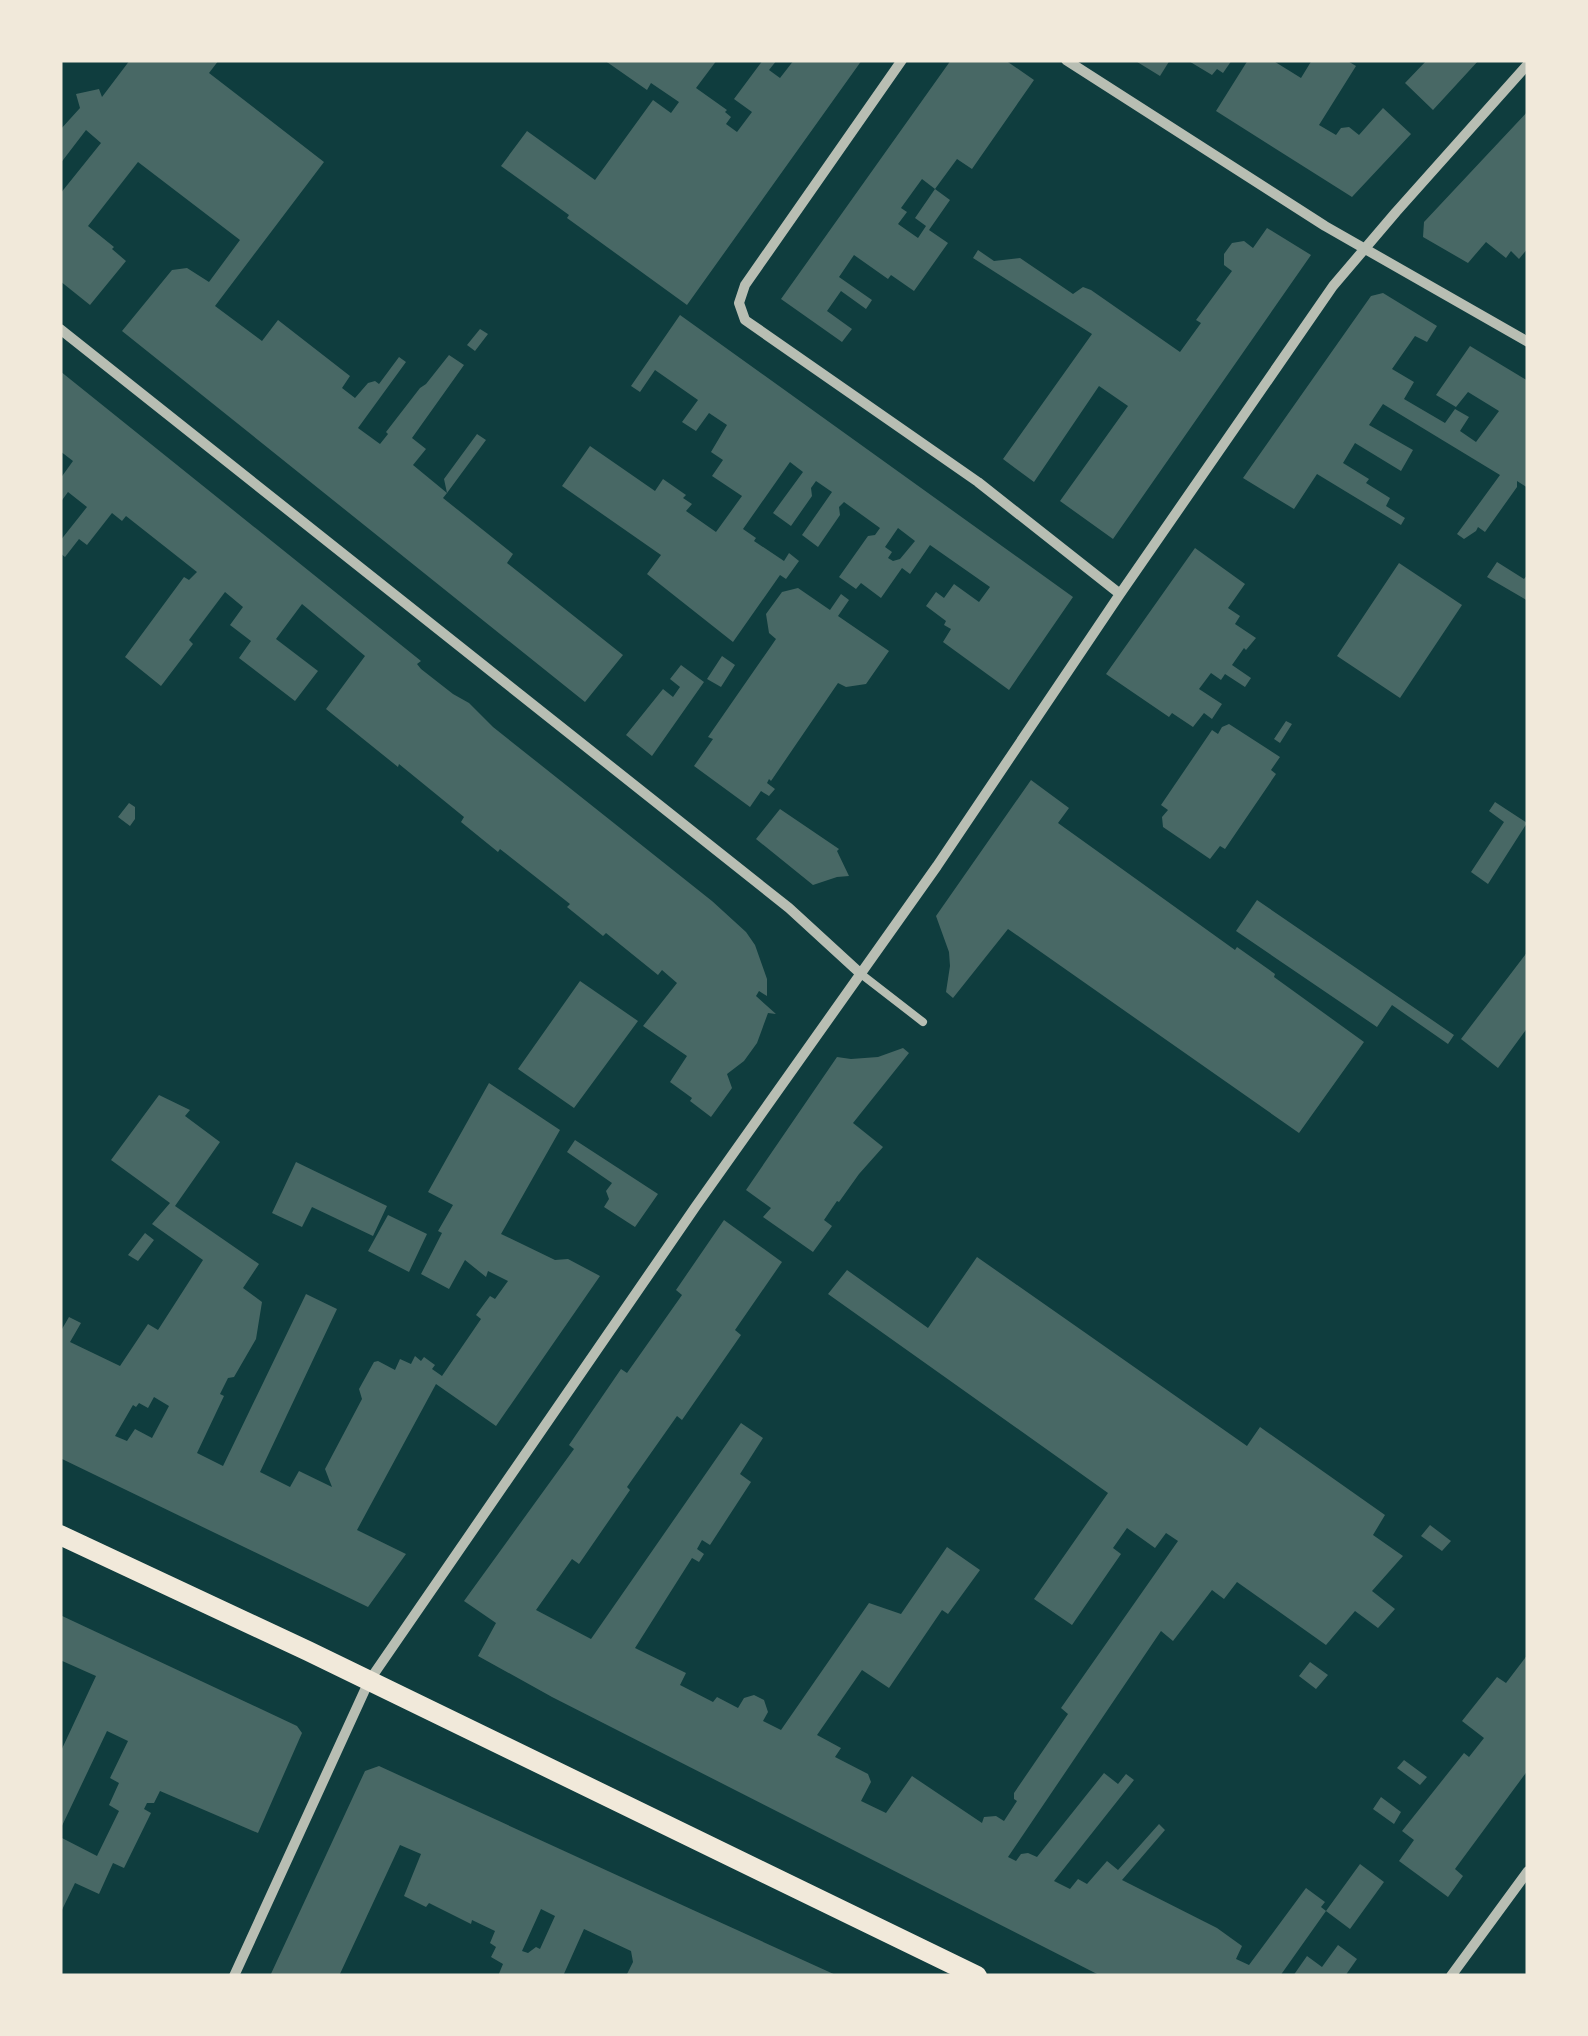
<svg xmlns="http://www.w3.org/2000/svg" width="1588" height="2036" viewBox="0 0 1588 2036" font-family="Lato,sans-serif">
<rect width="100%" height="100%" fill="#0f3d3e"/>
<path fill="#486865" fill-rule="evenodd" d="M130 60H219L209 73 324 162 215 306 262 341 278 320 350 376 342 388 355 398 368 383 375 381 379 384 399 357 406 362 358 428 380 444 388 434 386 432 420 388 426 384 449 355 464 365 412 438 426 449 413 465 447 493 443 498 513 554 507 563 623 655 585 702 122 331 172 270 187 268 209 282 240 240 138 162 88 226 114 247 112 249 126 261 90 305 60 281V194L101 143 86 130 60 164V130L80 108 76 94 99 89 102 97Z
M604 60H717L696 88 727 110 725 112 731 117 726 124 737 132 752 112 734 99 763 60H777L769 70 780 78 794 60H862L687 305 567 218 569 215 501 166 527 131 595 180 653 100 671 113 679 102 651 83 647 90Z
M951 60H1005L1034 80 972 169 957 159 935 189 950 200 929 230 948 243 914 291 891 275 888 279 854 255 839 277 872 300 866 309 841 291 827 311 852 329 842 342 781 299ZM922 179 935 189 915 218 926 226 918 238 898 224 907 212 901 208Z
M1134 60H1170L1160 76Z
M1187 60H1232L1223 73 1217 69 1212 75Z
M1248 60H1272L1301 78 1312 60H1346L1356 66 1319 125 1336 135 1341 128 1349 127 1359 135 1383 108 1411 134 1352 197 1216 111Z
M1427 60H1479L1433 110 1405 83Z
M1528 111V248L1519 259 1511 251 1506 258 1486 242 1468 263 1423 237 1424 222Z
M1267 228 1311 255 1113 539 1060 501 1128 406 1099 386 1034 482 1003 459 1092 334 973 258 978 250 994 261 1020 258 1073 294 1083 287 1091 290 1180 352 1201 323 1196 320 1232 271 1224 265V254L1232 243 1244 241 1253 248Z
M1383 293 1437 326 1427 342 1415 336 1392 369 1414 382 1404 399 1445 423 1455 409 1469 417 1460 431 1476 442 1499 411 1468 392 1456 407 1436 395 1470 346 1528 381V488L1517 481V487L1485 532 1478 527 1476 531 1464 539 1457 534 1500 475 1383 404 1369 425 1413 450 1401 471 1355 443 1343 463 1369 479 1366 483 1390 498 1386 506 1405 518 1401 525 1317 474 1294 509 1243 478 1371 296Z
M680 315 1073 597 1009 690 943 642 951 629 944 625 946 621 926 606 936 592 944 598 954 584 979 602 990 587 930 545 910 574 902 568 881 598 861 583 856 589 839 577 868 536 875 535 880 528 844 502 839 507 840 515 818 547 802 535 832 492 816 481 811 488 812 496 791 526 773 513 803 472 790 462 743 529 756 538 754 541 784 561 789 553 799 561 786 579 780 575 733 642 647 574 661 555 562 486 590 446 655 491 663 479 686 495 683 498 692 504 686 511 716 532 742 496 712 476 723 460 711 452 727 425 709 413 696 431 682 422 698 400 655 370 640 392 631 386ZM898 528 915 541 900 559 893 561 888 558 892 552 885 547Z
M480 329 488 334 475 351 467 345Z
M60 371 421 661 417 664 421 669 453 694 469 703 493 727 712 901 746 932 755 945 767 979V996L759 991 756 996 776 1014 768 1013 757 1043 744 1061 727 1074 732 1088 711 1117 690 1101 692 1098 670 1082 687 1056 643 1026 677 983 662 970 658 975 606 933 603 936 567 907 570 904 500 849 498 852 461 822 464 817 399 764 398 767 326 709 365 656 302 604 276 639 318 671 295 701 239 658 251 641 230 625 243 607 225 592 189 640 193 644 161 686 125 657 184 577 189 580 197 572 126 516 122 521 112 513 87 545 79 539 65 557 60 553V541L87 507 68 492 60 503V479L73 461 60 451Z
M477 434 486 440 447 493 444 479Z
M1195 548 1245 584 1228 608 1240 616 1235 624 1256 638 1246 650 1244 648 1232 665 1251 678 1245 687 1225 674 1221 680 1211 673 1199 689 1222 704 1212 719 1204 713 1193 727 1172 713 1169 717 1106 674Z
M1497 562 1524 579 1528 574V601L1487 577Z
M1399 563 1462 605 1400 698 1337 656Z
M798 588 830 610 841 594 849 600 838 616 889 651 866 684 846 687 838 683 771 781 769 779 767 783 775 789 769 796 761 791 750 807 694 766 713 739 708 737 776 639 769 633 766 614 782 592Z
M722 656 735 665 721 687 707 679Z
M681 665 704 682 652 756 626 735 663 689 673 697 680 687 670 679Z
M1286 721 1292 724 1280 743 1274 739Z
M1229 724 1280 757 1271 770 1276 774 1225 849 1220 846 1210 859 1163 827 1162 817 1168 810 1161 805 1212 730 1218 734 1222 727Z
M1031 780 1069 808 1058 823 1235 950 1237 947 1275 974 1274 977 1364 1042 1299 1133 1008 929 953 998 946 992 950 966 949 952 936 916Z
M1495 802 1527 823 1488 884 1471 872 1504 822 1489 811Z
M129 803 135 807V819L130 826 118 817Z
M780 809 839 849 837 851 849 876 837 877 813 885 756 839Z
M1257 900 1454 1035 1448 1044 1392 1005 1377 1027 1236 931Z
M1528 951V1027L1498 1068 1461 1039Z
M580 981 638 1021 574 1108 518 1069Z
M903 1048 909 1053 853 1123 883 1147 859 1174 839 1202 837 1201 824 1220 832 1226 813 1252 763 1217 771 1208 746 1190 837 1057 851 1059 878 1057Z
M489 1083 560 1130 501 1234 555 1260 568 1259 600 1276 496 1426 436 1384 357 1530 406 1554 368 1607 60 1458V1328L62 1329 69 1317 81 1323 70 1342 120 1366 148 1324 158 1330 203 1260 152 1224 170 1203 111 1160 159 1095 190 1110 185 1116 220 1142 175 1206 259 1264 243 1288 262 1302 256 1339 234 1377 228 1378 220 1394 224 1396 197 1453 223 1466 306 1294 337 1309 260 1472 290 1487 299 1471 332 1487 325 1469 362 1399 359 1389 374 1362 378 1361 395 1370 400 1359 411 1364 415 1356 421 1361 424 1357 435 1365 432 1369 442 1376 481 1319 476 1315 490 1296 495 1299 508 1281 488 1271 486 1277 465 1260 449 1289 421 1274 442 1233 438 1231 453 1205 428 1192ZM154 1397 169 1406 152 1438 135 1429 127 1441 115 1436 133 1405 136 1407 139 1403 148 1408Z
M575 1140 658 1194 635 1227 604 1207 609 1199 606 1191 612 1183 567 1152Z
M296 1162 387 1206 373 1236 312 1207 302 1227 272 1213Z
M388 1215 427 1234 409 1272 368 1251Z
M724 1220 782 1262 735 1330 741 1335 682 1420 677 1416 627 1487 630 1490 579 1564 572 1559 536 1610 591 1639 741 1423 763 1438 740 1474 751 1482 710 1545 702 1540 697 1549 704 1554 699 1562 692 1558 635 1648 686 1673 680 1685 713 1702 717 1697 738 1708 744 1698 754 1695 764 1700 768 1712 763 1721 781 1730 869 1603 901 1614 947 1547 980 1570 948 1614 942 1610 889 1688 862 1670 817 1735 841 1748 835 1757 868 1774 871 1782 861 1801 886 1813 912 1776 982 1823 984 1817 996 1816 1004 1821 1017 1801 1014 1799V1793L1068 1714 1061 1708 1178 1541 1166 1533 1155 1548 1127 1528 1113 1548 1121 1554 1072 1625 1034 1599 1108 1493 828 1294 847 1270 928 1328 977 1257 1247 1446 1260 1427 1385 1515 1373 1535 1403 1556 1372 1591 1395 1609 1378 1628 1355 1611 1326 1645 1237 1582 1224 1599 1212 1590 1173 1641 1161 1631 1008 1857 1016 1861 1021 1854 1028 1853 1037 1857 1104 1773 1118 1784 1126 1774 1134 1780 1054 1881 1070 1889 1078 1879 1087 1884 1107 1861 1118 1870 1159 1824 1165 1830 1122 1880 1217 1928 1242 1946 1236 1959 1249 1965 1306 1888 1325 1902 1321 1907 1326 1911 1280 1976H1101L552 1697 478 1656 496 1623 464 1601 574 1449 569 1445 621 1369 627 1373 682 1295 676 1290Z
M145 1233 154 1240 138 1261 128 1255Z
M1430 1525 1451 1541 1442 1551 1421 1536Z
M60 1615 297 1726 302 1733 258 1833 160 1791 154 1803H147L144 1809 151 1813 124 1868 113 1863 99 1894 75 1883 60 1914V1837L97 1856 119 1811 109 1805 119 1783 110 1778 128 1741 107 1731 60 1830V1753L96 1676 60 1660Z
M1528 1654V1770L1455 1869 1463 1876 1448 1897 1399 1861 1414 1840 1402 1831 1464 1753 1469 1757 1484 1738 1462 1721 1497 1677 1506 1683Z
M1310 1662 1328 1675 1316 1689 1299 1676Z
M1404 1760 1427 1777 1420 1785 1397 1768Z
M379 1766 693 1910 838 1976H626L633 1962 631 1951 584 1929 563 1976H498L503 1964 491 1957 496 1947 490 1943 495 1931 472 1920 471 1924 429 1903 426 1907 404 1896 421 1854 400 1845 339 1976H270L365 1771ZM541 1909 555 1916 540 1949 536 1947 528 1953 522 1951Z
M1381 1797 1401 1812 1394 1824 1373 1809Z
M1360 1864 1384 1882 1350 1929 1326 1911Z
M1338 1945 1357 1959 1345 1976H1293L1307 1956 1322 1967Z"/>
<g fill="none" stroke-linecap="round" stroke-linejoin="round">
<path stroke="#b8beb3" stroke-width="8" d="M861 974 923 1022"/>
<path stroke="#b8beb3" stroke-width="10" d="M902 60 745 285 739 303 745 320 978 482 1120 594
M1066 60 1325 226 1528 342
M60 329 789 908 861 974
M234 1976 369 1681 696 1206 937 866 1120 594 1333 286 1396 212 1528 64
M1451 1976 1528 1871"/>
<path stroke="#f1e9da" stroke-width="20" d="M60 1535 308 1651 977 1976"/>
</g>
<rect width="1588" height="2036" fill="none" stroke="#f1e9da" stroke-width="125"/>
</svg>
